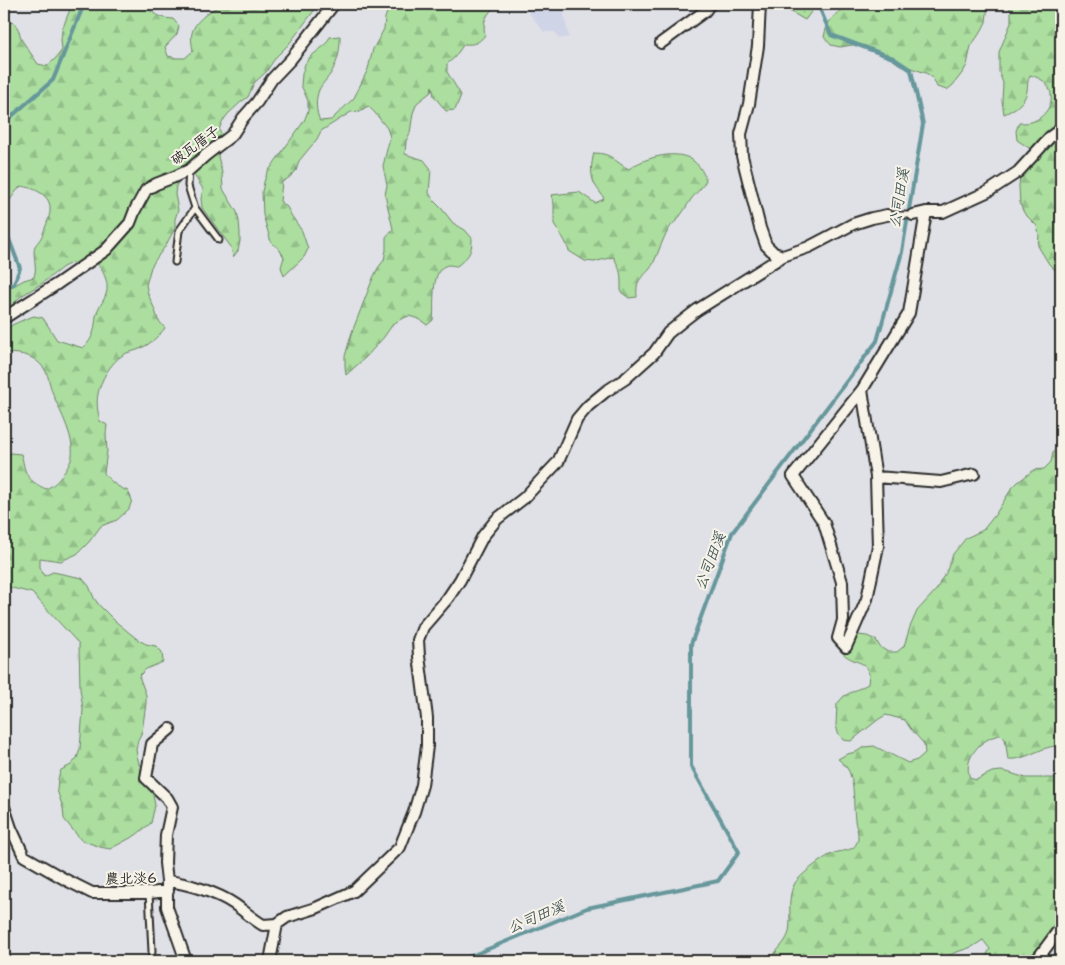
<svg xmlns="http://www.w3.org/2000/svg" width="1065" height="965" viewBox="0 0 1065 965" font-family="'Shantell Sans','LXGW WenKai TC',sans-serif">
<defs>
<pattern id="grass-dots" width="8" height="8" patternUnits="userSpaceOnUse" patternTransform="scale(1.25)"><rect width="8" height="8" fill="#abde9f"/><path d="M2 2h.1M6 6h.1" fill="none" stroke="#93bf89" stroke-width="1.8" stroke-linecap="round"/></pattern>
<pattern id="forest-firs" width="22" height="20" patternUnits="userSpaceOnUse" patternTransform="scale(1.25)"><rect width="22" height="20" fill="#abde9f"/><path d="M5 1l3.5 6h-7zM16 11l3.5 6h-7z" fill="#93bf89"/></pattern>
</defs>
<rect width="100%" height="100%" fill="#e0e1e7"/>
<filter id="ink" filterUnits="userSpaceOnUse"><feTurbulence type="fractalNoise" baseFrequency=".02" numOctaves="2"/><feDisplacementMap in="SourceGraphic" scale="10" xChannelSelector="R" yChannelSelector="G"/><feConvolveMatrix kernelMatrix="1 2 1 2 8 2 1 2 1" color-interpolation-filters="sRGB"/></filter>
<g filter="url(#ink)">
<path fill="#d0d4e7" d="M524 4H578L568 7 564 14 569 37 559 39 555 32H544L525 8Z"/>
<path fill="url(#grass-dots)" stroke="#6b8465" d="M777 4H814V8L805 20Z"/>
<path fill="url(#forest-firs)" stroke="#6b8465" d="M72 4H140L155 14 164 18 173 19 179 26 177 34 165 47 168 56 176 58H185L193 51C192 44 190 37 193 30 197 19 213 8 224 4H319L289 44 276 57 266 72 254 83 248 97 241 102 228 114 222 122 219 130 223 137 218 156 222 173 223 189 237 212 239 221 240 232V241L238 251 233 257 231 247 202 208 201 199 203 189 194 175 187 170 176 186 175 194 178 210 175 219V228L166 245 156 259 151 267 146 285 148 294 155 310 158 320 165 328C158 337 148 346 137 350 132 352 127 352 123 355 111 362 100 381 98 394 96 403 98 413 100 421L107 425 106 434 107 451 104 473C111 482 117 487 128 491L132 500 129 509 117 520 101 526 89 542 77 554 61 561 40 558V567L44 576 53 572 82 578 89 586 94 598 99 605 115 621 137 639 146 644 156 646 162 652 163 662 146 669 139 676 146 695V703L142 732 138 740 136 750 140 769 147 777 153 795 155 805 151 823 136 835 110 849 100 847 81 840 64 819 63 808 57 790 58 779 61 770 71 765 77 758 80 749 83 709 80 689 79 644 32 593 4 586V460L10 453 21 454C23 459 23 464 25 470 28 480 37 485 46 489 54 485 58 481 63 474 66 470 69 465 71 460 77 441 60 412 53 394 49 385 49 373 42 366 36 359 28 355 19 354 14 353 9 354 4 352V333L12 325 23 320 34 316 43 318 57 340 83 348C90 342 94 334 95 324 96 320 95 317 97 313 98 307 102 304 104 299 111 286 105 274 97 263L89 265 71 263 63 267 41 284 21 296 7 310 4 312V291L24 280 34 277C35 273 36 269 35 265 35 259 33 252 35 246 37 243 40 240 42 236 44 230 50 217 50 211 52 195 34 188 21 186 14 192 11 201 4 207V21L15 23 19 31 21 39 38 64 47 66 55 59 62 50 61 40 62 30Z
M390 4H500H497C487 15 482 19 485 35 479 43 474 45 464 44L454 58 447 64V72L461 95 455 110 446 111 434 96 432 86 431 92 417 103 413 113 410 133 406 141 405 154 424 160 431 169 429 193 434 201 442 209 453 223 465 230 472 238C472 253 469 256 457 266 453 266 449 264 445 266 430 272 435 307 433 320L427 325 419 319 409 316 401 319 393 324 384 337 366 357 346 375 345 366V356L352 332 373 278 378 268 384 260 386 250V237L393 229 385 195 387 185 383 166 390 137 387 128 375 113 368 106 360 111 351 112 321 131 317 139 299 161 296 171 290 177 282 182 280 201 287 207 291 215 302 231 308 249 304 257 284 276 281 267 284 257 279 249 271 242 263 215 262 192 264 182 267 173 304 121 308 111V101L301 85 302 74 305 64 310 57 325 45 330 37 340 36C340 47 339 58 334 67 331 76 322 83 319 90 315 100 316 112 320 121L331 120 354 98 368 69 373 49 384 29 385 18Z
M848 4H988L986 22 982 30 971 46 967 65 963 72 953 85 947 90 937 87 933 78 926 73 899 64 891 58 866 46 858 44 840 47 831 45 824 37C827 21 833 15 847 6Z
M1008 4H1061V325L1058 308 1060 299 1059 280 1056 271 1049 264 1038 246 1039 235 1037 226 1024 213 1020 204 1019 186 1020 177 1022 168 1032 150 1017 140 1016 131 1019 123C1023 123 1027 123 1031 122 1046 118 1058 99 1047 85 1043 79 1036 77 1030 75 1027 82 1028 84 1027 91 1025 103 1014 110 1004 114L1002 101 1003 83 999 72V52L1011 23V11Z
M594 153C613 153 614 162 629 169 643 158 673 150 689 158 698 163 703 171 706 180 703 187 698 191 692 198 687 205 683 213 677 220 674 223 671 225 669 229 662 239 659 252 653 264 645 279 635 275 637 297L629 298 621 292C621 277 622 270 613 257L594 262 585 261 569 251 565 241 554 224V204L551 195 579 192 595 203 604 199C602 194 598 190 595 185 590 175 591 164 594 153Z
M1061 439V749L1056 746C1040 747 1025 761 1008 759L1005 739 1001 735C982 737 962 758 970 778L976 780 992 772 1001 771 1007 772 1026 778H1061V938L1034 961H983L990 949 983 940 972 947 954 953 940 961H770C775 950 786 944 789 932 792 916 786 898 795 883 800 875 825 856 834 853 840 851 848 851 853 848 856 845 858 841 858 838 859 831 855 826 855 820 853 804 855 789 850 774 848 768 843 763 838 759L847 754 856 752 864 747 874 746 908 763 917 760 925 753 924 744 910 728 905 720 886 715 879 719 851 741 843 740 838 733 836 725 837 704 844 696 868 684 869 674 865 665C845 656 843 658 833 637L841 631H850L858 635 867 636 876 640 880 647 888 652H897L904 646 910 627 917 611 937 589 941 580 946 573 953 554 966 538 983 530 995 515 1012 488 1018 482 1034 470 1044 469 1051 462 1053 453Z"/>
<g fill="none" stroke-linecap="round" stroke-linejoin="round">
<path stroke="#66979b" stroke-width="4" d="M4 123 53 80 84 4
M4 226 20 268 14 284 4 288
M459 961 587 908 718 881 739 852 691 766V644L732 533 877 341 902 252 923 124 911 70 893 58 831 35 820 9V4"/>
<g stroke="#2b2b2b" stroke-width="9">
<path id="lane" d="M195 208 219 240
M887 215H913
M175 262 179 231 195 208 188 186 189 170
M149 893 152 951 151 961"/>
</g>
<g stroke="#2b2b2b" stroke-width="14">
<path id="street" d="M760 4 758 46 749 104 741 134 742 156 760 228 766 245 774 253 783 256 809 247 853 224 872 218 887 215
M661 43 705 11 710 4
M913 215 926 212H943L989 191 1018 172 1050 137 1061 129
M4 318 57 284 106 250 130 223 135 210 146 190 156 184 174 177 189 170 206 155 232 135 243 118 257 102 272 79 291 59 334 4
M862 390 876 477 878 546 867 599 846 647 838 638 843 620 842 582 824 523 793 476 862 390 909 313 926 212
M876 477 941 482 974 474
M170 729 152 744 146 778 167 798 172 807 166 835 165 863 167 881V907L186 961
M4 807 11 828 24 856 66 880 92 893H149L168 891
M167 881C187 883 218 893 234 904 244 911 253 919 263 925L277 924 287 917 316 908 354 891 400 847 414 812 422 785 427 746V718L419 656 418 640 423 627 448 598 460 580 483 536 497 519 524 498 558 462 577 419 588 406 605 392 625 379 654 353 668 333 684 320 697 310 783 256
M270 961 277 924
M1036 961 1061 927"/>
</g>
<use href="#lane" stroke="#f7f3e8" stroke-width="5"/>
<use href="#street" stroke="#f7f3e8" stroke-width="10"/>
</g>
</g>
<g text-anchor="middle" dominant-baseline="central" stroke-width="4" stroke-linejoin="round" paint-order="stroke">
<g font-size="14" fill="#2b2b2b" stroke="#f7f3e8">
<text transform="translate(195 145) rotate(-36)">破瓦厝子</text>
<text transform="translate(131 878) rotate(-1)">農北淡6</text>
</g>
<g font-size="15" font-style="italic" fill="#44585a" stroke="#f7f3e8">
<text transform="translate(899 198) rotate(-81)">公司田溪</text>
<text transform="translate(710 561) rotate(-69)">公司田溪</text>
<text transform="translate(536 917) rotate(-23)">公司田溪</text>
</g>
</g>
<rect width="1065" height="965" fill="none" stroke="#f7f3e8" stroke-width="20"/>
<rect x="10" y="10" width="1045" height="945" fill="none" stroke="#2b2b2b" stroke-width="2" filter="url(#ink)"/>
</svg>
